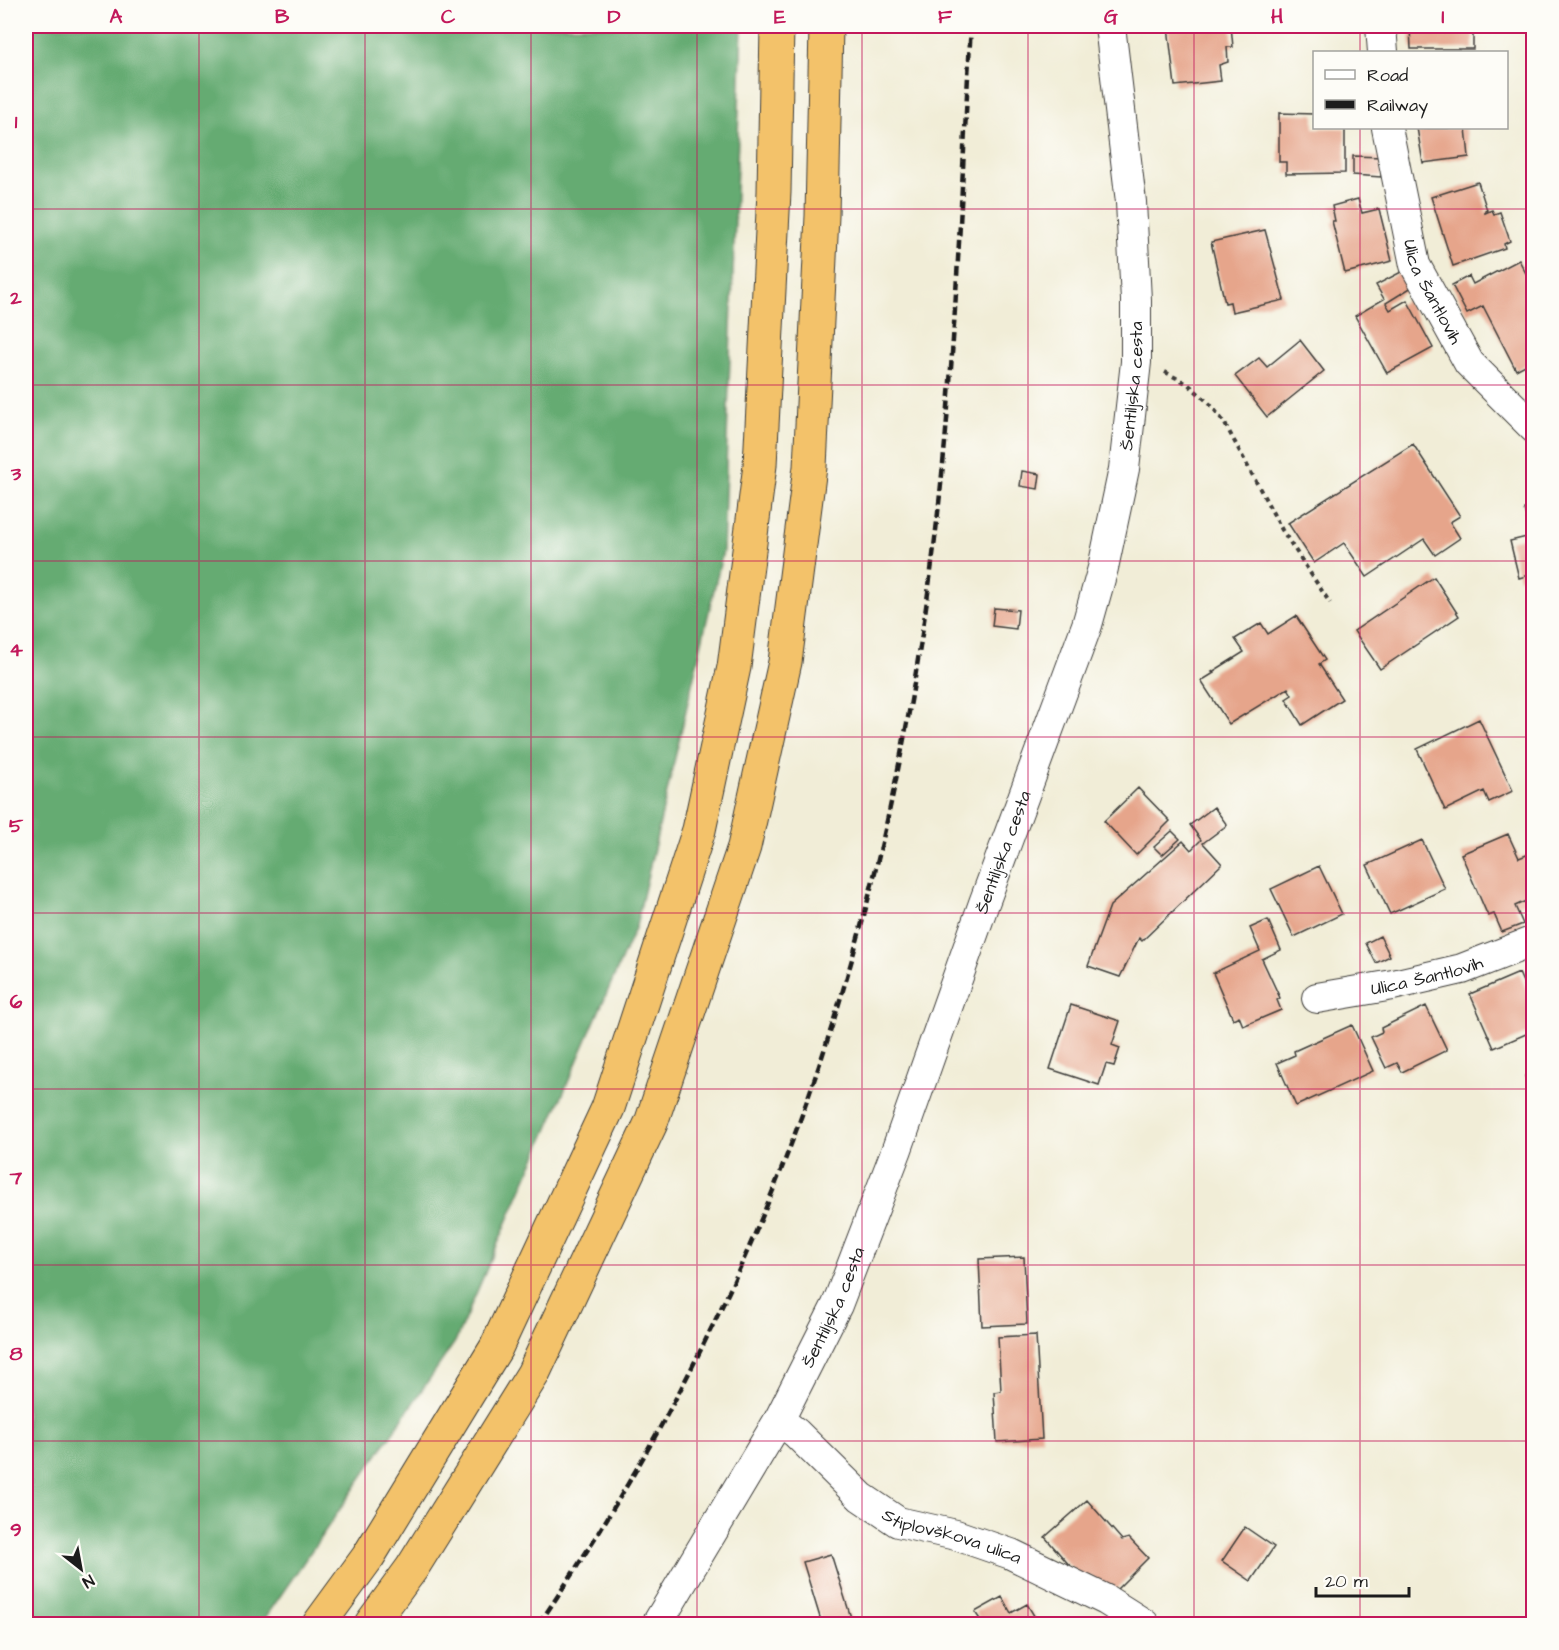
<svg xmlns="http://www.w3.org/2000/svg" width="1559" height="1650" viewBox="0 0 1559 1650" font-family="'Architects Daughter',sans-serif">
<rect width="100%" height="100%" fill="#fdfcf7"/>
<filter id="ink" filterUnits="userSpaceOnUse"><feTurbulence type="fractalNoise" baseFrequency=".0167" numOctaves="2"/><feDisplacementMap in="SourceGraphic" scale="12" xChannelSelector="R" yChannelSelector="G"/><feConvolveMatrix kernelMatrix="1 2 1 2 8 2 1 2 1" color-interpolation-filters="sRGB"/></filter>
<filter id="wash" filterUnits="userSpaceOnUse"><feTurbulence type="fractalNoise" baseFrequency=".008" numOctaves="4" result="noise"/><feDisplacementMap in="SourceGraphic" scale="24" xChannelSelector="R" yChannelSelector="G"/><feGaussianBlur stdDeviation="1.35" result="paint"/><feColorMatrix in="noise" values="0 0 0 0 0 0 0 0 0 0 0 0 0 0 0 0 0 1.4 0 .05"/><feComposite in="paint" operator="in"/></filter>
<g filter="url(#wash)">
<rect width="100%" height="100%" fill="#f1edd7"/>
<path fill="#65ab72" stroke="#406447" stroke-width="1.5" d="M26 26H742L723 551 636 926 455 1342 261 1624H26Z"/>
<g id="blocks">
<path fill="#e6a58b" d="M1188 26H1231L1233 47H1227L1228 62 1219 65 1221 81 1175 86 1168 27Z
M1410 26H1473V49H1411Z
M1279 113 1314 114V128H1345V173L1286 174V162H1279Z
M1417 128H1466L1469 157 1423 163Z
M1353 156 1382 157 1381 177 1353 175Z
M1478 182 1487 210 1485 211V213L1492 210 1494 214 1500 212 1510 241 1504 244 1505 248 1453 266 1431 197Z
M1358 199 1362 213 1379 209 1392 261 1345 273 1332 221H1335L1332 206Z
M1265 230 1284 300 1232 312 1230 302 1225 303 1211 242Z
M1519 260 1533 287V361L1516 370 1483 306 1467 314 1452 285 1469 276 1473 284Z
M1403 271 1412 287 1386 303 1390 310 1407 300 1433 348 1387 373 1355 316 1384 299 1376 285Z
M1300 340 1324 371 1267 417 1235 376 1259 358 1267 367Z
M1413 444 1460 516 1450 522 1460 538 1435 555 1424 539 1367 577 1344 543 1314 563 1288 523Z
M1022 471 1040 474 1038 489 1020 486Z
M1533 507V574L1519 578 1510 541 1531 536 1524 509Z
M1434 577 1459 616 1380 669 1354 631Z
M994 608 1018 610 1016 629 992 626Z
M1296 616 1325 660 1319 664 1342 699 1302 725 1286 699 1292 695 1288 688 1229 724 1201 681 1214 673 1212 672 1244 652 1235 639 1261 623 1268 634Z
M1479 719 1513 791 1489 802 1484 791 1445 810 1417 749Z
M1138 788 1170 821 1136 855 1104 821Z
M1214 807 1227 825 1203 843 1222 864 1142 941 1139 938 1120 977 1088 966 1110 906 1183 841 1191 850 1201 840 1190 825Z
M1172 831 1180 839 1162 855 1154 847Z
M1508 834 1519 858 1529 854 1533 865V875L1527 878 1533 892V898L1515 906 1523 924 1502 932 1494 914 1488 916 1461 854Z
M1422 840 1445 889 1390 914 1367 865Z
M1319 866 1342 914 1294 937 1271 889Z
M1268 920 1281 950 1262 959 1280 998 1277 1000 1281 1010 1243 1026 1239 1016 1233 1019 1213 973 1260 951 1250 928Z
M1380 936 1390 956 1376 963 1366 943Z
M1519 973 1533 1005V1031L1494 1048 1470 994Z
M1071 1005 1120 1021 1112 1045 1120 1048 1114 1066 1106 1064 1099 1085 1050 1069Z
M1426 1006 1447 1050 1402 1072 1397 1063 1386 1068 1371 1037 1382 1032 1381 1028Z
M1352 1025 1373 1071 1296 1106 1277 1063 1295 1055 1294 1051Z
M1533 1072V1092L1525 1076Z
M1024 1257 1027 1324 982 1326 979 1259Z
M1036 1335 1042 1439 997 1442 994 1392 1001 1391 998 1337Z
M1087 1500 1122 1540 1129 1538 1148 1558 1111 1595 1091 1576 1084 1582 1045 1537Z
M1245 1527 1274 1547 1251 1581 1222 1561Z
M831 1554 853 1624H822L803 1562Z
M1002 1597 1011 1613 1027 1604 1039 1624H983L975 1612Z"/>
</g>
</g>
<g filter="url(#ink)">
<use href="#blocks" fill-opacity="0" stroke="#3c3b38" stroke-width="1.5"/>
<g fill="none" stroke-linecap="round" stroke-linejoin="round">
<g stroke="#3c3b38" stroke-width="32">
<g id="minor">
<path d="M1381 26 1383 52"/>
<path id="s1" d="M1387 128 1415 265 1469 363 1534 428"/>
<path id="s2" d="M1317 998 1393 985 1462 969 1534 941"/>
<path id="s3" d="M779 1420 796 1433 861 1497 898 1522 956 1535 1011 1554 1106 1600 1144 1624"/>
<path id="s4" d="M657 1624 779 1420 837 1305 897 1149 984 903 1087 625 1103 568 1124 469 1136 362V300L1131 202 1110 26"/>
</g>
</g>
<g stroke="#3c3b38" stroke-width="35">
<path id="highway" d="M319 1624 368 1557 496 1348 608 1108 699 830 734 667 760 465 774 192 777 26
M371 1624 412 1568 533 1374 651 1123 744 847 785 662 810 467 822 216 826 26"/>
</g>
<path stroke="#3c3b38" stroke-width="4" stroke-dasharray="4.5 4.5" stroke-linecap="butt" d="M1165 372 1188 384 1210 404 1224 422 1282 530 1330 603"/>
<use href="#minor" stroke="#fff" stroke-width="30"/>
<use href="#highway" stroke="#f3c26a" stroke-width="33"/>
<path stroke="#1c1c1c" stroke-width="4.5" stroke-dasharray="9 4.5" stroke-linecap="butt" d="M539 1624C602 1531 660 1434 709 1333 822 1105 890 858 926 607 954 415 959 219 971 26"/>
</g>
</g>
<path fill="none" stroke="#c2185b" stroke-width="1.5" stroke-opacity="0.55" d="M199 26V1624M365 26V1624M531 26V1624M697 26V1624M862 26V1624M1028 26V1624M1194 26V1624M1360 26V52M1360 128V1624M26 209H1534M26 385H1534M26 561H1534M26 737H1534M26 913H1534M26 1089H1534M26 1265H1534M26 1441H1534"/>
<g text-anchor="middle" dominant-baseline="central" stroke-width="4.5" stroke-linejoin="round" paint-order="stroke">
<g font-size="18" fill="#1c1c1c" stroke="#fdfcf7">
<text stroke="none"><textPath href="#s1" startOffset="171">Ulica Šantlovih</textPath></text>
<text stroke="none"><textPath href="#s4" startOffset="1335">Šentiljska cesta</textPath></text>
<text stroke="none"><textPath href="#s4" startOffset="849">Šentiljska cesta</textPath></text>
<text stroke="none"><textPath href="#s2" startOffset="112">Ulica Šantlovih</textPath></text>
<text stroke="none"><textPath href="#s4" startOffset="363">Šentiljska cesta</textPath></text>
<text stroke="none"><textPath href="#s3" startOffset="213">Stiplovškova ulica</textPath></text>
</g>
</g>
<rect width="1559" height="1650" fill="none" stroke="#fdfcf7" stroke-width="66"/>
<rect x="1313" y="51" width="195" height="78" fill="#fdfcf7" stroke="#a3a29f" stroke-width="1.5"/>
<rect x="1325" y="70" width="30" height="9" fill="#ffffff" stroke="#a3a29f" stroke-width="1.5"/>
<text x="1367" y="81" font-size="18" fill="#1c1c1c">Road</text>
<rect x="1325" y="100" width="30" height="9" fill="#1c1c1c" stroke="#a3a29f" stroke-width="1.5"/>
<text x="1367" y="111" font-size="18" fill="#1c1c1c">Railway</text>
<g transform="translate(81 1569) rotate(149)" stroke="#fdfcf7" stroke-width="4.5" paint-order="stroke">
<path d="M0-4.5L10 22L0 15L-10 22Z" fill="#1c1c1c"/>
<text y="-9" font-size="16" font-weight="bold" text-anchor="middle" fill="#1c1c1c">N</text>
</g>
<path d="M1316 1587v9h93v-9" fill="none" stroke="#1c1c1c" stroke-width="3"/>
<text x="1325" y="1587" font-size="18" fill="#1c1c1c" stroke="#fdfcf7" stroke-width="4.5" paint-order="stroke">20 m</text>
<rect x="33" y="33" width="1493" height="1584" fill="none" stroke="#c2185b" stroke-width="2"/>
<g font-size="20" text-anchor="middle" font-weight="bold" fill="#c2185b">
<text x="116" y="23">A</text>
<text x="282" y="23">B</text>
<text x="448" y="23">C</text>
<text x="614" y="23">D</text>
<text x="780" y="23">E</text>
<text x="945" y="23">F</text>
<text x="1111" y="23">G</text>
<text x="1277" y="23">H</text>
<text x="1443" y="23">I</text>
<text x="16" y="128">1</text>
<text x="16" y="304">2</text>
<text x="16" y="480">3</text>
<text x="16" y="656">4</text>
<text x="16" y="832">5</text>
<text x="16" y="1008">6</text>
<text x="16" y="1184">7</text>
<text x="16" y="1360">8</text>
<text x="16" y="1536">9</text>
</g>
</svg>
